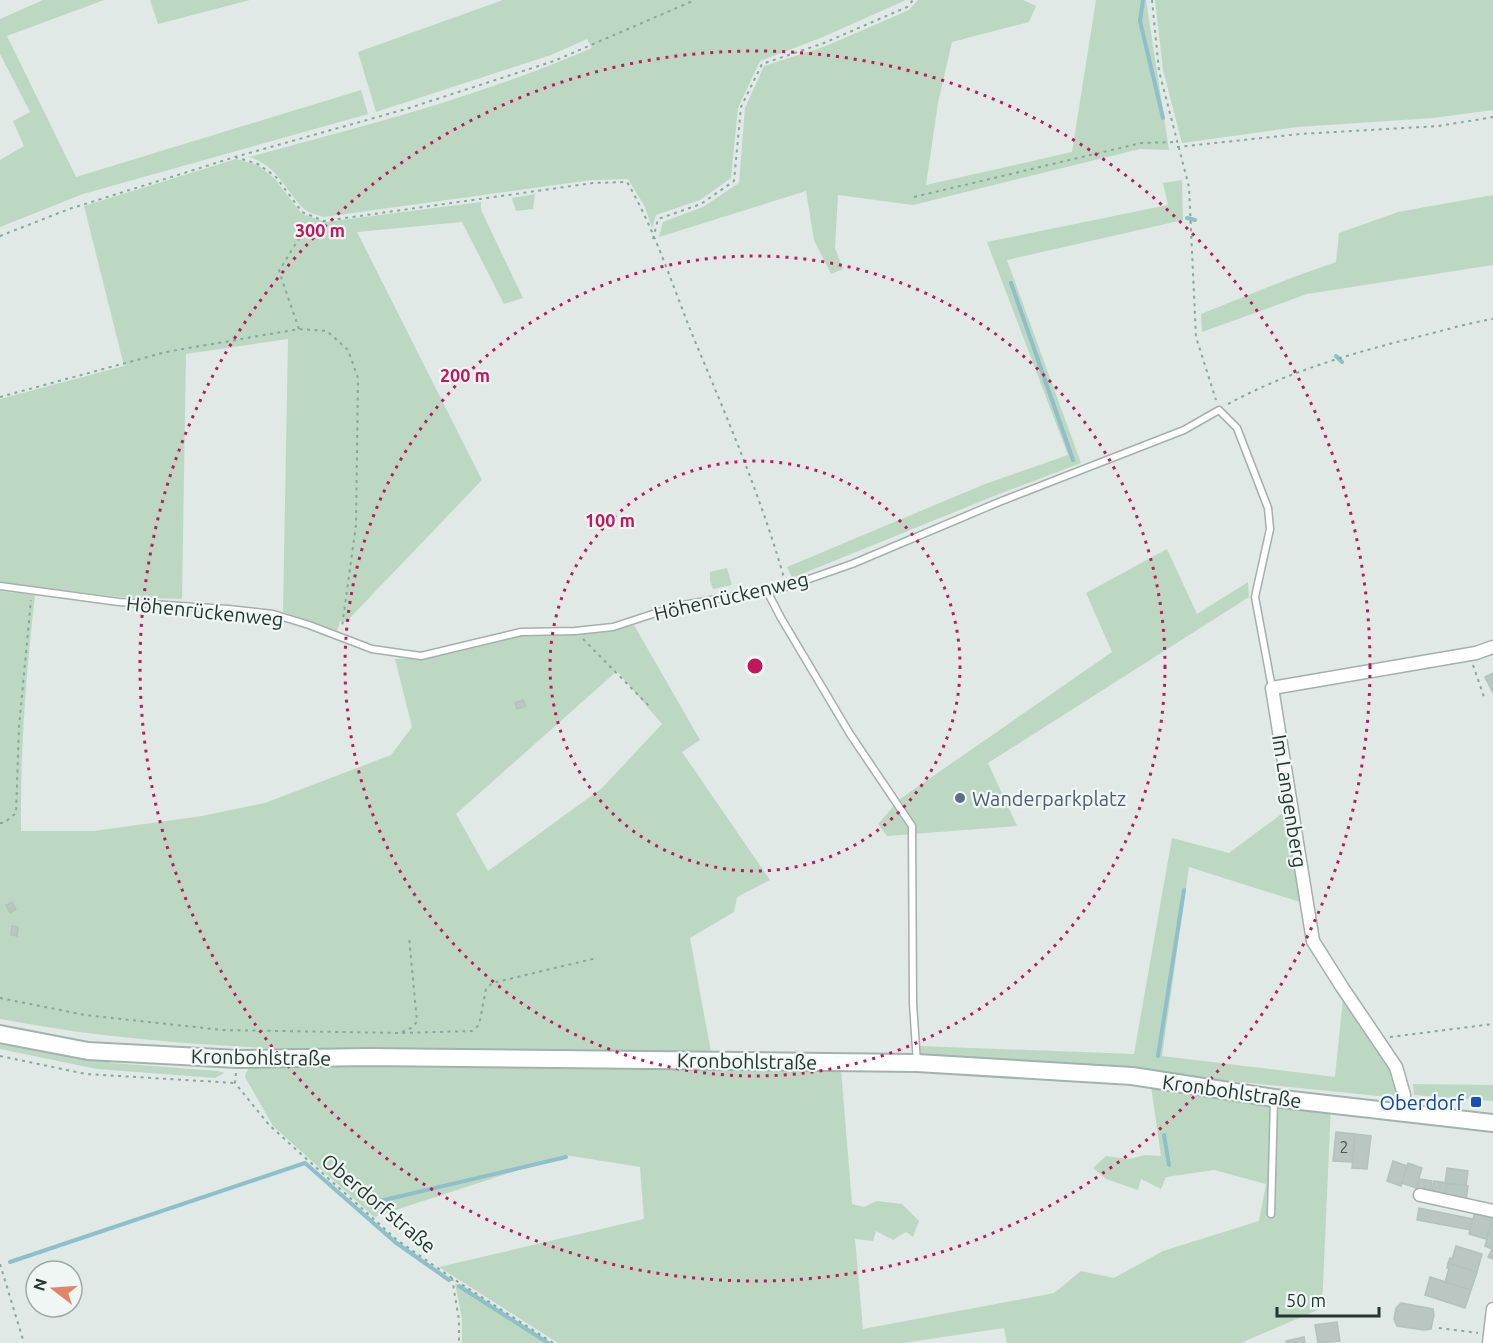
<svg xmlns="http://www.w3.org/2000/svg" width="1493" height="1343" viewBox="0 0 1493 1343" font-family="Ubuntu,sans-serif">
<rect width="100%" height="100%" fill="#e0e9e5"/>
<path fill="#bcd8c3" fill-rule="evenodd" d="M43 0H104L7 36 76 177 361 90 368 114 83 194 0 227V160L24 146 13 121 30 112 0 54V19Z
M150 0H250L158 24Z
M503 0H906L823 37 760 61 738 108 731 178 700 200 656 215 652 228 645 207 628 179 592 180 324 217C318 215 308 213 303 208 283 188 279 167 249 157 365 126 482 96 592 48L587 39 551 55 376 112 358 52Z
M918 0H1023L1036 6 1029 22 952 42 938 103 926 185 1072 152 1096 0H1146L1169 150 1140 149 913 205 838 195 835 248 843 269 831 274 814 240 806 191 659 237 663 222 703 207 739 183 745 108 764 66 826 46 909 10Z
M1155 0H1493V110L1433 118 1298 127 1182 143 1163 70Z
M236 159 258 165 275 179 301 213 325 222 481 202V210L523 298 504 304 462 222 357 232 482 480 346 622 340 621 337 631 283 612 288 339 186 354 182 599 120 597 0 583V399L124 366 84 206Z
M1182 180 1183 220 1007 260 1081 463 994 496 792 578 787 567 985 484 1068 455 987 242 1168 205 1163 183Z
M535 194 533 209 516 211 512 198Z
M1493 195V265L1307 294 1202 332 1201 314 1291 278 1336 262 1339 233 1398 212Z
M1167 549 1197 614 1248 582 1249 597 988 763 1017 826 887 836 878 824 900 799 1112 652 1086 593Z
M727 568 732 585 713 589 710 581V572Z
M0 591 35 595C26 674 20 752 21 831H94L202 816 265 803 391 755 412 727 395 659 422 658 521 634 614 629 634 625 700 740 682 752 770 880 737 897 734 912 690 938 711 1052C509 1053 305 1058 103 1035 69 1031 34 1025 0 1019ZM617 671 662 724 602 788 488 871 456 814Z
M1284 812 1300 902 1189 867 1162 1056 1335 1077 1343 998 1392 1070 1398 1098 1160 1074 921 1057 920 1046 1134 1054 1172 838 1229 853Z
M0 1042 113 1063 218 1071 224 1073 215 1078 97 1069 0 1049Z
M259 1063 841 1069 852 1204 864 1207 877 1201 902 1204 919 1221 913 1237 906 1232 893 1240 876 1231 873 1241 855 1239 863 1329 1054 1293 1081 1271 1114 1278 1163 1251 1259 1221 1266 1184 1214 1170 1166 1177 1161 1189 1141 1179 1138 1190 1106 1179 1093 1168 1106 1156 1129 1159 1145 1155 1161 1156 1151 1086 1331 1104 1322 1308 1241 1343H1007L1004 1328 903 1343H558L439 1267 644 1219 640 1167 565 1155 374 1217 273 1126 245 1077C247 1069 250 1065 259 1063Z
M1413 1084 1493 1085V1101L1414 1095Z
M455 1283 549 1343H462V1319Z"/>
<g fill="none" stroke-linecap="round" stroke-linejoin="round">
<path stroke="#8fbfc8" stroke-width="4" d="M1143 0 1140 21 1163 118
M1187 218 1195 220
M1011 283 1073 460
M1336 356 1342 362
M1158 1056 1184 890
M1164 1135 1169 1165
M380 1201 566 1157
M10 1262 305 1163 395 1242 449 1280
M459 1286 548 1343"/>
</g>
<path fill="#b9c6c1" stroke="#b4c2bc" stroke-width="1.5" d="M1493 673V693L1485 677Z
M523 700 526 706 517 709 515 703Z
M12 902 16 909 10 913 6 905Z
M12 926 18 927 17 936 11 935Z
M1336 1132 1355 1134 1352 1162 1333 1161Z
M1355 1134 1371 1136 1367 1169 1352 1168Z
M1393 1161 1407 1166 1401 1186 1387 1181Z
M1408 1163 1422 1168 1416 1188 1402 1183Z
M1447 1168 1468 1171 1466 1186 1445 1183Z
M1419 1179 1426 1180 1424 1194 1415 1192Z
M1426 1180 1432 1181 1430 1194H1424Z
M1434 1181 1441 1182 1439 1196 1431 1195Z
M1441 1182 1447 1183 1445 1195 1439 1194Z
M1447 1183 1468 1186 1466 1201 1445 1198Z
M1419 1208 1473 1219 1470 1230 1417 1220Z
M1475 1212 1493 1218 1486 1239 1469 1234Z
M1493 1215V1259L1488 1257 1492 1249 1485 1246Z
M1456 1246 1482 1254 1477 1272 1448 1263 1450 1258 1452 1259Z
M1448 1263 1477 1272 1471 1290 1445 1282 1449 1268H1447Z
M1430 1277 1471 1290 1465 1308 1425 1295Z
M1401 1303 1433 1309 1434 1315 1431 1329 1424 1330 1397 1326 1394 1319 1396 1308Z
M1337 1322 1340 1341 1318 1343 1315 1325Z
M1304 1337 1305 1343H1286V1341Z"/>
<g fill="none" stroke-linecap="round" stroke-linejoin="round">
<g stroke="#a4b0ac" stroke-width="9">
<path id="service" d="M0 586 119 602 228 609 273 614 309 625 372 649 421 656 521 632 575 631 613 627 677 606 786 587 852 564 999 502 1184 430 1219 410 1237 428 1268 508 1270 529 1255 597 1272 688
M767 591 781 618 850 734 912 826 913 1004 917 1063
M1271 1214 1274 1099"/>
</g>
<g stroke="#a4b0ac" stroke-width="15">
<path id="minor" d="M1405 1114 1404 1095 1396 1067 1342 987 1313 941 1272 688 1476 653 1493 647
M1420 1195 1493 1211
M1489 1343 1493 1309"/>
</g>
<g stroke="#a1b3ad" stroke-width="20">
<path id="secondary" d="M0 1034 88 1051 238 1059 369 1057 917 1063 1132 1076 1274 1098 1493 1123"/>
</g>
<path stroke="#85a99d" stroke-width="2" stroke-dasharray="3 4.5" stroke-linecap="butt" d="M1152 0 1159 71 1189 187 1196 337 1216 400
M1177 147 1300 134 1439 126 1493 117
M235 157 258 164 276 177 302 212 324 221 593 183 627 182C653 226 671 281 690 329 724 411 760 493 784 578
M914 197 1141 143 1176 142
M0 236 69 209 235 157 406 109 554 61 695 0
M653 239 658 219 701 204 734 181 741 107 762 64 824 43 907 7 913 0
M299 329 279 271 298 240 323 222
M0 397 166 352 299 329 327 331 348 350 358 378 356 525 342 627
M1228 404C1287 372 1352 353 1417 337 1442 331 1468 323 1493 319
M583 639 651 708
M1473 665 1484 697
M0 823H4L16 813 19 727 31 600
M0 998 85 1015 222 1030 400 1033 472 1031 479 1025 486 989 492 983 597 958
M402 1032 411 1028 417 1022 409 937
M1390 1037 1493 1024
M0 1056 86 1074 235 1083
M236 1073 235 1083 270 1126 397 1240 452 1278 553 1343
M0 1264 24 1343
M452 1278 459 1320V1343
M1439 1328 1478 1333"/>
<use href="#service" stroke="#fff" stroke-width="6"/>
<use href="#minor" stroke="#fff" stroke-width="12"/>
<use href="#secondary" stroke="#fff" stroke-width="16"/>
</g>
<g fill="none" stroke="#c2185b" stroke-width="3" stroke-dasharray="3 6">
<circle cx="755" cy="666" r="205"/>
<circle cx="755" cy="666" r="410"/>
<circle cx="755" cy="666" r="615"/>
</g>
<circle fill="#5c6f8a" stroke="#f0f6f3" stroke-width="2" cx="960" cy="798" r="6"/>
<rect fill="#1a4fb4" stroke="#f0f6f3" stroke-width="2" x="1470" y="1096" width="12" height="12" rx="3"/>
<g text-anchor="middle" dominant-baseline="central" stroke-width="4.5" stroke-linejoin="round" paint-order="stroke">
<g font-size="16" fill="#485b56">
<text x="1344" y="1147">2</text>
</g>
<g font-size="20" fill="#233732" stroke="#f0f6f3">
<text transform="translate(731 596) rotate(-13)">Höhenrückenweg</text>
<text transform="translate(205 611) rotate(6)">Höhenrückenweg</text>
<text transform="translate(1290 801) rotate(81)">Im Langenberg</text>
<text transform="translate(261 1057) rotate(1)">Kronbohlstraße</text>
<text transform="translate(747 1061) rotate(1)">Kronbohlstraße</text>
<text transform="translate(1232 1091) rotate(8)">Kronbohlstraße</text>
<text transform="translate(379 1203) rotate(40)">Oberdorfstraße</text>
</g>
<g font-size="20" fill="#4e5e75" stroke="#f0f6f3" text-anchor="start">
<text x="972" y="798">Wanderparkplatz</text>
</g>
<g font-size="20" fill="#164399" stroke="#f0f6f3" text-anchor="end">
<text x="1464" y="1102">Oberdorf</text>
</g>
</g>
<circle cx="755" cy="666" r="9" fill="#c2185b" stroke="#f0f6f3" stroke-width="3"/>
<g font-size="18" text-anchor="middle" font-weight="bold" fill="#c2185b" stroke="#f0f6f3" stroke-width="4.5" stroke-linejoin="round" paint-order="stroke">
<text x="320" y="237">300 m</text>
<text x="465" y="382">200 m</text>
<text x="610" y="527">100 m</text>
</g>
<g transform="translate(54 1289) rotate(287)"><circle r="28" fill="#f0f6f3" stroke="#9eaaa6" stroke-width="1.5"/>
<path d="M0-4.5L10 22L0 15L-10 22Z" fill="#e08568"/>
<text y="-9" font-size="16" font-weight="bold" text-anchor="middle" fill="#233732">N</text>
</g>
<path d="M1277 1307v9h102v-9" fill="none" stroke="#233732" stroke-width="3"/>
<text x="1286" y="1307" font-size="18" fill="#233732" stroke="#f0f6f3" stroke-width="4.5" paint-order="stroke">50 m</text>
</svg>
